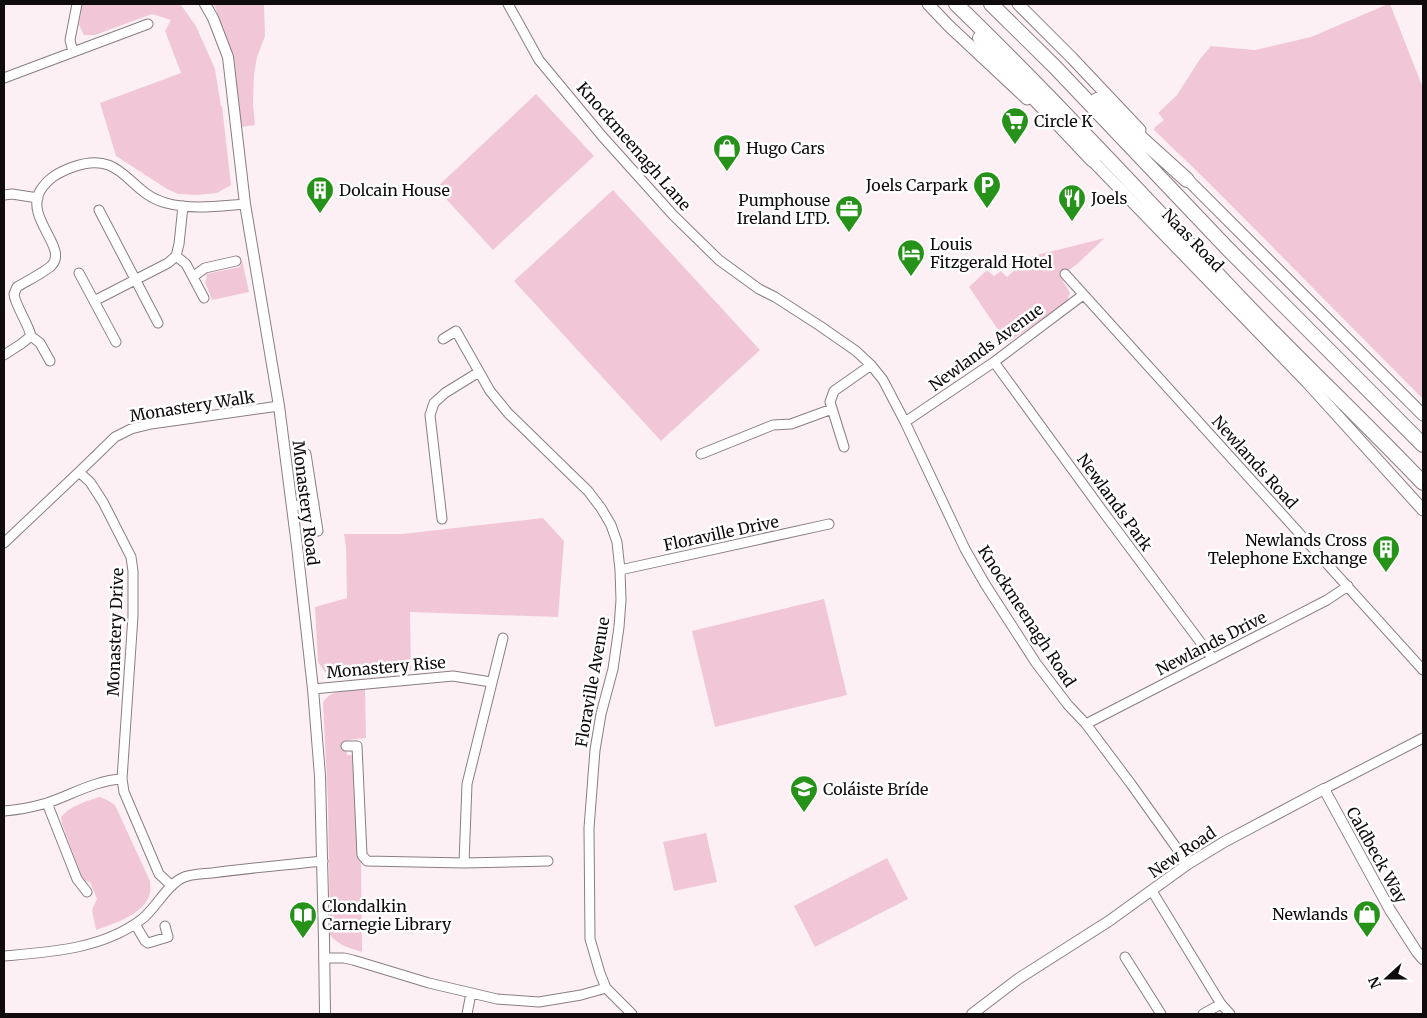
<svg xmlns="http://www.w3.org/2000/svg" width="1427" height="1018" viewBox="0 0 1427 1018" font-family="Merriweather,serif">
<rect width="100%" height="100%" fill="#fdf0f5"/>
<path fill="#f1c7d8" d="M82 4H180L181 5 196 26 215 69 221 106H222L231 185 217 193 196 195 178 194 167 189 116 156 100 103 181 73 165 31 171 20 152 14 95 35H84L79 25Z
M214 4H264L265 36 257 57 254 75 253 104 255 125 241 127 233 55Z
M1388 4H1390L1423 88V399L1205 179 1154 130 1155 127 1164 120 1158 113 1177 95 1200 59 1211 46 1255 50 1311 37Z
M536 94 594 156 493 250 436 188Z
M613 190 760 350 661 441 514 281Z
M1105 238 1076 265 1060 276 1070 293 1066 303 1007 343 969 287 987 270 994 276 1001 271 1007 277 1029 257Z
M242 260 249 292 212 300 205 282 207 277 206 274 240 267Z
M543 518 564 541 558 617 410 612 411 670 334 675 325 672 318 662 315 607 347 598 346 547 344 534H402Z
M824 599 847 695 715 727 692 631Z
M365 689 366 738 347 740V755H353L361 860 362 952C350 948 339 946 330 935L328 802 323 703C330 688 351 691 365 689Z
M100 797 107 800 115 805 150 881C150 884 151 889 150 893 146 913 114 924 96 930L92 910 97 899 90 882 83 880 62 824 61 817C70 806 86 801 100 797Z
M706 833 717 882 674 891 663 842Z
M887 858 908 899 815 947 794 906Z"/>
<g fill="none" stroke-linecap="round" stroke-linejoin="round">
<g stroke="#897e83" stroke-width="11">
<path id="minor" d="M508 4 539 60 602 136 673 215 719 260 759 289 775 297 820 326 856 351 871 365 883 380 905 422 965 549 985 584 1036 663 1068 705 1086 724 1131 784 1188 864
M73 52 70 40 77 4
M4 78 148 24
M4 195 12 194 38 198
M99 210 158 323
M176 256 186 264 204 298
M79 273 116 342
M1065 274 1423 670
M194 276 205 268 236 261
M94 301 168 263 176 256 179 244 183 206
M31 336C28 323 15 305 14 294 14 294 17 287 17 287 25 282 47 271 52 265 68 248 25 218 40 191 48 178 59 172 73 167 124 149 127 193 166 203 191 210 219 206 245 204
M31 336 40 343 50 361
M443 339 456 331 490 391 508 413 588 491 601 508 611 525 617 542 620 570 621 600 619 627 613 669 601 714 595 750 589 828 590 939 600 973 606 988 632 1014
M4 355 21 344 31 336
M994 362 1104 513 1213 659
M905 422 994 362 1083 295
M844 447 830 402 834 391 871 365
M306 454 318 531
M701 454 773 425 791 424 832 409
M79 472 90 482 103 502 131 557 133 571V616L122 779 124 792 159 874 172 886
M292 506 314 503
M442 519 430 415 434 403 445 393 479 372
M4 543 79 472 115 437 131 429 151 424 279 406
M620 570 829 524
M313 689 453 676 491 682
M1086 724 1327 600 1348 586
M346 746H357L362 855 367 861 464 863 548 861
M1324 789 1423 738
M47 803 77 879 87 892
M4 811C18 810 33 807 47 803 71 795 96 780 122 779
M464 863 467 784 503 638
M1152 891 1221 1004 1230 1014
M135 924 145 941 148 943 168 937 165 926
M4 956C51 952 103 949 142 919 156 908 166 886 182 878 190 874 203 874 212 873 249 868 286 865 323 861
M1125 957 1161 1014
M324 958H344L353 960 429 983 497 999 539 1002 581 995 606 988
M467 1014 471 993
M1203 1014 1221 1004"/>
</g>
<g stroke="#897e83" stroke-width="12">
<path id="tertiary" d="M205 4 213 18 228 57 245 204 279 406 297 546 313 689 320 776 324 940 325 1014
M972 1014 1018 979 1109 921 1188 864 1224 842 1324 789 1390 910 1417 952 1423 959"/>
</g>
<g stroke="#897e83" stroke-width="13">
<path id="secondary" d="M928 4 949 26 1027 99
M1018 4 1072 58 1140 130
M1087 155 1307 382 1423 510
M1182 174 1423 415"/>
</g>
<g stroke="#897e83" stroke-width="16">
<path id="trunk" d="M956 4C1054 99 1146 199 1240 298 1300 361 1363 420 1423 483
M991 4 1055 67 1227 248 1423 445
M980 38 1007 69 1093 160
M1097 100 1114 114 1187 180"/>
</g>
<use href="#minor" stroke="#fff" stroke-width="9"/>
<use href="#tertiary" stroke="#fff" stroke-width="10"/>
<use href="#secondary" stroke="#fff" stroke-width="11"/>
<use href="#trunk" stroke="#fff" stroke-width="14"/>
</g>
<defs>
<g id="supermarket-pin" transform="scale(1.4375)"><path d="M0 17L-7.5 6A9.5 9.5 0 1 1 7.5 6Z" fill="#279219" stroke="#fff"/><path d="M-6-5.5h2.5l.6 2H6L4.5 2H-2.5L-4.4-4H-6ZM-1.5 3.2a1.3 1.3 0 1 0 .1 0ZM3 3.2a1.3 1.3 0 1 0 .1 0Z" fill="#fff"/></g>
<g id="shop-pin" transform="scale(1.4375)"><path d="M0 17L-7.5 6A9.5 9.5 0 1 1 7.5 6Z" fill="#279219" stroke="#fff"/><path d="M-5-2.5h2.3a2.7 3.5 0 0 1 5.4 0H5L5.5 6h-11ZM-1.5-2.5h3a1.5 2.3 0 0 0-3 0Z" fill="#fff"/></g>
<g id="parking-pin" transform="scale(1.4375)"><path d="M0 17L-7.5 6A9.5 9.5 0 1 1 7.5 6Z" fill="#279219" stroke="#fff"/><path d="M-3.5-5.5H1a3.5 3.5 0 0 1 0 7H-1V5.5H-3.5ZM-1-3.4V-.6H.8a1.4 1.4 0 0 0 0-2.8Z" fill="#fff"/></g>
<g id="building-pin" transform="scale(1.4375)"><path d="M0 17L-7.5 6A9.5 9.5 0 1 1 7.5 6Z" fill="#279219" stroke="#fff"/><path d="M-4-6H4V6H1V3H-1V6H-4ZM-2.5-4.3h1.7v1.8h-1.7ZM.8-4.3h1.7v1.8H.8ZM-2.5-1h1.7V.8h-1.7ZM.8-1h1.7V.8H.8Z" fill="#fff"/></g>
<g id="restaurant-pin" transform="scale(1.4375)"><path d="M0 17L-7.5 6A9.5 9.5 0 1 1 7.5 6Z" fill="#279219" stroke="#fff"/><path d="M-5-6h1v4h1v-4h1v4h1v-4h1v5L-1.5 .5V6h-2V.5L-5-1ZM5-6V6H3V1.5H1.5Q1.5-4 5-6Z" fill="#fff"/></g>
<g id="office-pin" transform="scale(1.4375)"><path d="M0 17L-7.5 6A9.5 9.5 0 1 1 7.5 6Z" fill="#279219" stroke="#fff"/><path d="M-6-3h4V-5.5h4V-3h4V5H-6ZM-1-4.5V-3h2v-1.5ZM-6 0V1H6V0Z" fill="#fff"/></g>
<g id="hotel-pin" transform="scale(1.4375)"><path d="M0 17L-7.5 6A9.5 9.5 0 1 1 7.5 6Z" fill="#279219" stroke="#fff"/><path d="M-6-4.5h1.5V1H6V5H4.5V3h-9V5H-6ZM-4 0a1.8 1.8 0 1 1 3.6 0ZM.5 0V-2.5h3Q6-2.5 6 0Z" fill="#fff"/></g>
<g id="school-pin" transform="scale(1.4375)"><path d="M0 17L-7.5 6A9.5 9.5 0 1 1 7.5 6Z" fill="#279219" stroke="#fff"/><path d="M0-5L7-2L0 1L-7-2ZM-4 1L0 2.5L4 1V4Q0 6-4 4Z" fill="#fff"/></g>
<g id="library-pin" transform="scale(1.4375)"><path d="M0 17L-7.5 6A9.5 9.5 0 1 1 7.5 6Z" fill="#279219" stroke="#fff"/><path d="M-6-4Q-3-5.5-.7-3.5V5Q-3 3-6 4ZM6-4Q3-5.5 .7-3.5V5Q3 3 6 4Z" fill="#fff"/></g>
</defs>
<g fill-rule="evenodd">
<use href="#supermarket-pin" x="1015" y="121"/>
<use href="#shop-pin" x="727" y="148"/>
<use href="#parking-pin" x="987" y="185"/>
<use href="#building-pin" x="320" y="190"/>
<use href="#restaurant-pin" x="1072" y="198"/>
<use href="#office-pin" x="849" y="209"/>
<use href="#hotel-pin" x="911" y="253"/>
<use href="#building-pin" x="1386" y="549"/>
<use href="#school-pin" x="804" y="789"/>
<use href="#shop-pin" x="1367" y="914"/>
<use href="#library-pin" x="303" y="915"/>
</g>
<g text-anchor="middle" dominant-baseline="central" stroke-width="5" stroke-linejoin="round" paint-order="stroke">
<g font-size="16" fill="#100c0e" stroke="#fff" text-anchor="start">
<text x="1034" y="121">Circle K</text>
<text x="746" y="148">Hugo Cars</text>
<text x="968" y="185" text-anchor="end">Joels Carpark</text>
<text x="339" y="190">Dolcain House</text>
<text x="1091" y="198">Joels</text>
<text x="830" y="200" text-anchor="end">Pumphouse<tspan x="830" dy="18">Ireland LTD.</tspan></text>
<text x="930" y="244">Louis<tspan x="930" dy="18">Fitzgerald Hotel</tspan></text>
<text x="1367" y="540" text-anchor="end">Newlands Cross<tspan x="1367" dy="18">Telephone Exchange</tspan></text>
<text x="823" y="789">Coláiste Bríde</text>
<text x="322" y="906">Clondalkin<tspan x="322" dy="18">Carnegie Library</tspan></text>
<text x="1348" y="914" text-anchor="end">Newlands</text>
</g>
<g font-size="16" fill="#100c0e" stroke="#fff">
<text transform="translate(634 146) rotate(49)">Knockmeenagh Lane</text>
<text transform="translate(1193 240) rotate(46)">Naas Road</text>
<text transform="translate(986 347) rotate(-36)">Newlands Avenue</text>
<text transform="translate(192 406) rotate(-9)">Monastery Walk</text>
<text transform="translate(1255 462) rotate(48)">Newlands Road</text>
<text transform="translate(1115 502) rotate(54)">Newlands Park</text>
<text transform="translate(306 503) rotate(83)">Monastery Road</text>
<text transform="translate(721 533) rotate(-12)">Floraville Drive</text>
<text transform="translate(1027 616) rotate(57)">Knockmeenagh Road</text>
<text transform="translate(115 632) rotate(-88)">Monastery Drive</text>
<text transform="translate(1211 643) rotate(-27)">Newlands Drive</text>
<text transform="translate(386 667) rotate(-5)">Monastery Rise</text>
<text transform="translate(592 682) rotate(-80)">Floraville Avenue</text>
<text transform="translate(1182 852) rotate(-34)">New Road</text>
<text transform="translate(1377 855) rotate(61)">Caldbeck Way</text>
</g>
</g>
<rect width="1427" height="1018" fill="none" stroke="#100c0e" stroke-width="10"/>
<g transform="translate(1387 978) rotate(249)" stroke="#ffffff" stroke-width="4" paint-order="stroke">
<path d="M0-4L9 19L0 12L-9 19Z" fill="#100c0e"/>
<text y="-8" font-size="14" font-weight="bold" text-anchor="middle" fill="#100c0e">N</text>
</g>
</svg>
